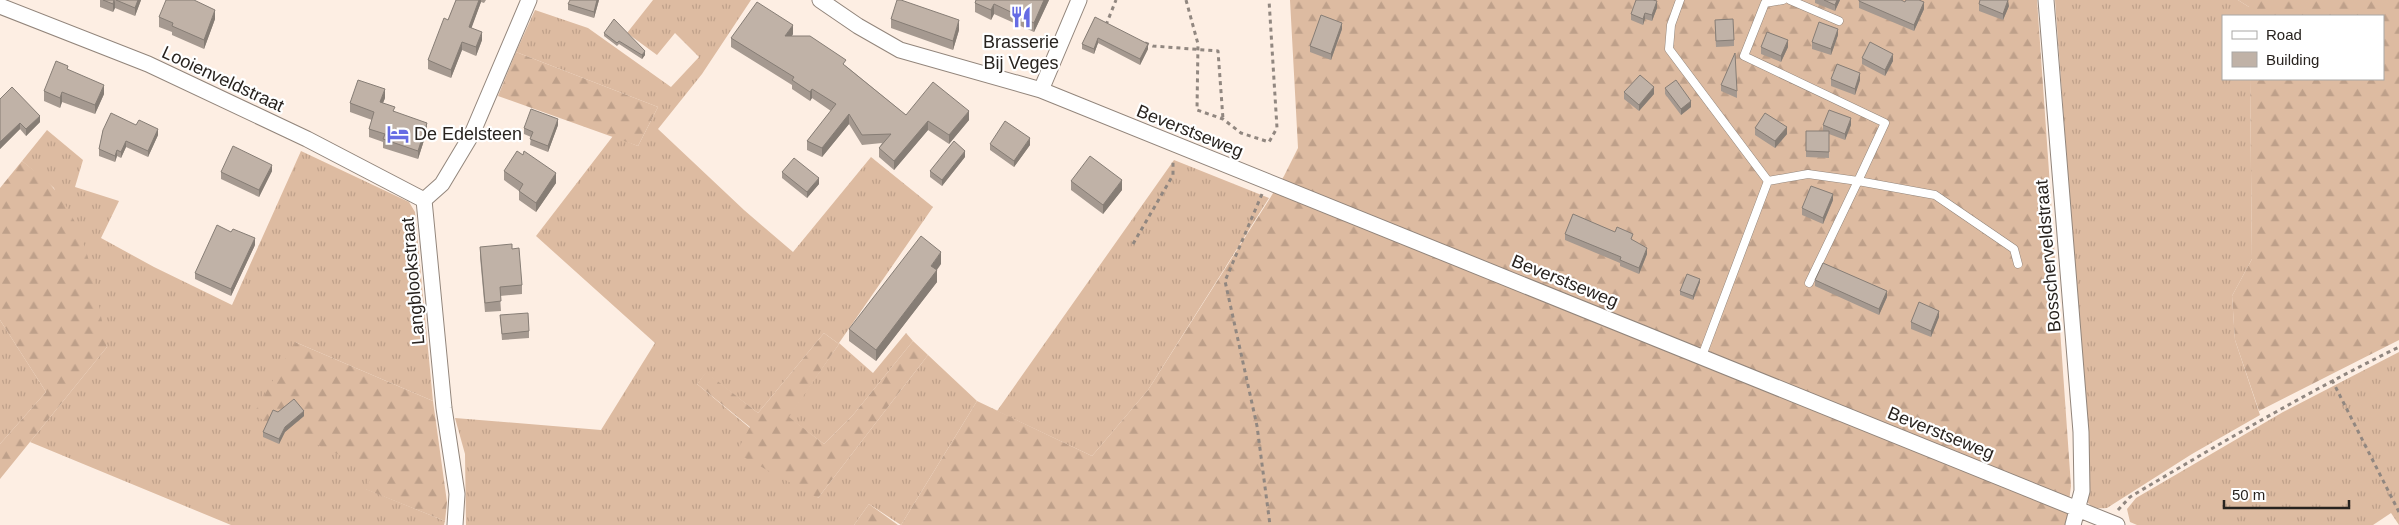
<svg xmlns="http://www.w3.org/2000/svg" width="2399" height="525" viewBox="0 0 2399 525" font-family="Arial,sans-serif">
<defs>
<pattern id="grass-tufts" width="24" height="20" patternUnits="userSpaceOnUse" patternTransform="scale(1.25)"><rect width="24" height="20" fill="#ddbba1"/><path d="M3 7l-1-3M5 7V3M7 7l1-3M15 17l-1-3M17 17v-4M19 17l1-3" fill="none" stroke="#bea08a"/></pattern>
<pattern id="forest-firs" width="22" height="20" patternUnits="userSpaceOnUse" patternTransform="scale(1.25)"><rect width="22" height="20" fill="#ddbba1"/><path d="M5 1l3.5 6h-7zM16 11l3.5 6h-7z" fill="#bea08a"/></pattern>
</defs>
<rect width="100%" height="100%" fill="#fdeee3"/>
<path fill="url(#grass-tufts)" d="M653 0H751L702 74 658 129 744 210 793 252 871 157 933 207 839 343 873 373 906 333 913 341 853 415 824 444 788 417 839 344 824 333 758 413 706 373 697 384 750 428 818 498 928 355 977 401 901 525 869 504 854 525H466L465 454 455 418 601 430 655 343 536 236 613 136 638 146 658 107 516 52 535 10 588 28 671 87 699 57 675 33 657 55 627 33Z
M2055 0H2238L2249 7V16H2223V79H2250L2252 259 2232 296 2235 340 2260 415 2192 454 2107 508C2096 509 2089 508 2085 497L2086 415Z
M47 130 83 160 75 187 119 201 101 238 154 267 232 305 301 151 409 202 415 212 433 401 295 342 375 471 366 489 445 521 444 525H231L30 442 107 347 54 188 22 161Z
M1174 160 1269 198 1148 390 1092 456 997 411Z
M0 320 46 392 0 444Z
M2399 352V525L2391 513 2373 525H2137L2130 522 2127 509 2136 498 2283 412Z"/>
<path fill="url(#forest-firs)" d="M1290 0H2037L2071 486 2066 525H901L977 401 1092 456 1148 390 1284 176 1298 148Z
M2238 0H2399V340L2259 411 2235 340 2232 296 2252 259 2250 79H2383V16H2249V7Z
M516 52 658 107 638 146 498 96Z
M22 161C33 170 46 178 54 189 90 232 96 294 107 347L0 479V444L46 392 0 320V188Z
M824 333 839 344 789 417 824 444 853 415 913 341 928 355 818 498 736 453 750 427 697 384 706 372 758 413Z
M295 342 433 401 447 502 445 521 365 489 374 471 253 415Z
M869 504 898 525H854Z"/>
<g fill="none" stroke-linecap="round" stroke-linejoin="round">
<g stroke="#92857b" stroke-width="9">
<path id="service" d="M1680 0 1671 25 1669 49 1768 181
M1790 0 1839 21
M1809 283 1858 181 1935 195 2014 249 2018 264
M1702 356 1768 181 1808 174 1858 181 1885 123 1744 56 1765 3 1783 0"/>
</g>
<g stroke="#92857b" stroke-width="17">
<path id="minor" d="M820 0 858 26 900 50 1041 90 2117 525
M2046 0 2081 432 2082 491 2073 525
M0 6 148 64 307 139 424 200
M1041 90 1079 0
M424 200 444 408 457 494 455 525
M424 200 442 184 472 134 529 0"/>
</g>
<path stroke="#918780" stroke-width="3" stroke-dasharray="4 4" stroke-linecap="butt" d="M1186 0 1198 44 1197 110 1223 119 1241 133 1269 142 1277 128 1269 0
M1106 25 1116 0
M1145 43 1153 46 1218 51 1223 119
M1262 194 1225 281 1257 426 1270 525
M1133 244 1173 175V159
M2332 380 2399 512
M2118 510 2130 497C2219 444 2307 392 2399 347"/>
<use href="#service" stroke="#fff" stroke-width="8"/>
<use href="#minor" stroke="#fff" stroke-width="15"/>
</g>
<path fill="#a59990" d="M100 0H141L135 16 115 8 113 12 100 7Z
M456 0H486L484 3 481 2 471 28 482 40 476 56 462 50 451 78 428 69V60L448 20Z
M599 0 594 18 568 10V4Z
M976 0H1049L1034 32 994 14 991 20 975 12V3Z
M1815 0H1840L1835 11 1815 3Z
M1859 1 1924 9 1914 31 1859 8Z
M1979 4 2009 6 2003 20 1979 11Z
M1657 8 1652 21 1645 19 1643 25 1631 20V14Z
M159 17 215 19 204 49 172 35V32L159 27Z
M1095 17 1148 49 1140 65 1098 43 1094 54 1082 49V44Z
M891 19 959 30 953 50 891 28Z
M1715 26 1734 40V46L1716 47Z
M1342 29 1331 60 1310 52V46Z
M604 33 645 55 642 59 619 44 617 46 604 36Z
M793 34 792 36 846 66 906 115 969 120 949 144 928 130 894 170 879 157V148L882 143 862 145 849 124 822 157 807 150V141L831 111 812 98 810 101 792 89V85L731 47V38Z
M1838 35 1831 55 1812 49V42Z
M1761 47H1788L1781 62 1761 54Z
M1862 58 1893 61 1885 76 1862 64Z
M68 70 104 94 95 114 62 102 60 108 44 101V91Z
M1831 79 1860 80 1855 95 1831 86Z
M1721 85 1737 91V98L1721 91Z
M1665 88 1691 107 1681 115 1665 94Z
M1624 92 1654 94 1639 111 1624 99Z
M385 98 383 103 395 112 427 131 418 159 383 148V142L369 137V129L372 120 350 112V103Z
M0 99 40 122 26 136 20 129 0 149Z
M558 125 548 152 530 145 531 137 524 134V128Z
M1823 125H1851L1845 140 1829 134V158L1806 157V131H1823Z
M1755 128 1787 134 1775 148 1755 135Z
M103 130 158 135 148 157 126 147 121 158 117 156 115 162 99 156V149Z
M990 144 1030 145 1014 167 990 150Z
M965 157 942 186 930 177V171Z
M272 171 259 197 221 179V172Z
M504 171 556 183 536 212 519 200V191L504 180Z
M782 172 819 184 807 198 782 178Z
M1071 181 1122 190 1103 214 1071 190Z
M1833 200 1823 224 1802 215V208Z
M1565 234 1633 240 1647 254 1639 274 1620 266V263L1565 240Z
M255 245 231 296 195 279V273Z
M480 247 512 249 522 285V294L500 296 501 311 485 312 480 257Z
M941 264 937 270V282L876 361 849 341V329Z
M1815 280 1887 297 1879 315 1815 286Z
M1700 282 1693 300 1680 295V291Z
M500 315 529 331V338L502 340Z
M1939 317 1931 337 1911 329V322Z
M278 412 304 416 285 432 279 444 263 437V432Z"/>
<path fill="#867d75" d="M115 0V8L113 12V4Z
M138 0H141L135 16V8Z
M479 0H481V2L469 35V27Z
M597 0H599L594 18V12Z
M1044 0H1049L1034 32V23Z
M1837 0H1840L1835 11V5Z
M2008 0 2009 6 2003 20V14Z
M1657 1V8L1652 21V15Z
M1924 2V9L1914 31V25Z
M994 4V14L991 20V10Z
M215 10V19L204 49V40Z
M1645 13V19L1643 25V19Z
M959 20V30L953 50V41Z
M1342 23V29L1331 60V54Z
M793 25V34L785 46V36Z
M1838 29V35L1831 55V49Z
M482 32V40L476 56V47Z
M1098 38V43L1094 54V49Z
M1788 40V47L1781 62V56Z
M462 42V50L451 78V70Z
M1148 44V49L1140 65V59Z
M645 51V55L642 59V55Z
M1893 54V61L1885 76V70Z
M1860 73V80L1855 95V89Z
M104 85V94L95 114V105Z
M1654 87V94L1639 111V105Z
M385 89V98L380 110V102Z
M812 89V98L810 101V92Z
M62 92V102L60 108V98Z
M1691 101V107L1681 115V109Z
M969 111V120L949 144V135Z
M849 114V124L822 157V148Z
M40 116V122L26 136V129Z
M1851 118V125L1845 140V134Z
M558 119V125L548 152V146Z
M928 121V130L894 170V161Z
M20 123V129L0 149V142Z
M427 123V131L418 159V151Z
M1787 127V134L1775 148V141Z
M158 129V135L148 157V151Z
M1030 138V145L1014 167V161Z
M126 141V147L121 158V152Z
M117 150V156L115 162V156Z
M965 151V157L942 186V180Z
M272 165V171L259 197V190Z
M556 173V183L536 212V203Z
M819 178V184L807 198V192Z
M1122 180V190L1103 214V205Z
M1833 194V200L1823 224V218Z
M255 238V245L231 296V289Z
M1647 248V254L1639 274V268Z
M941 252V264L931 277V266Z
M937 270V282L876 361V350Z
M1700 279V282L1693 300V296Z
M1887 291V297L1879 315V309Z
M1939 311V317L1931 337V331Z
M304 411V416L285 432 279 444V439L285 427Z"/>
<path fill="#c0b2a7" stroke="#867d75" d="M103 0H114L113 4Z
M116 0H138L135 8Z
M166 0H194L215 10 204 40 172 26 173 23 159 17Z
M456 0H479L469 27 482 32 476 47 462 42 451 70 428 60 444 18 448 20Z
M570 0H597L594 12 568 4Z
M897 0H901L959 20 953 41 891 19Z
M976 0H1044L1034 23 994 4 991 10 975 3Z
M1636 0H1653L1657 1 1652 15 1645 13 1643 19 1631 14Z
M1824 0H1837L1835 5Z
M1859 0H1901L1905 2 1906 0H1919L1924 2 1914 25 1859 1Z
M1980 0H2008L2003 14 1979 4Z
M757 2 793 25 785 36H810L846 60 843 64 906 115 933 82 969 111 949 135 928 121 894 161 879 148 891 134 862 135 849 114 822 148 807 141 836 104 812 89 810 92 792 80 794 77 731 38Z
M1321 15 1342 23 1331 54 1310 46Z
M1095 17 1148 44 1140 59 1098 38 1094 49 1082 44Z
M614 19 645 51 642 55 619 41 617 43 604 33Z
M1733 19 1734 40 1716 41 1715 20Z
M1819 22 1838 29 1831 49 1812 42Z
M1767 32 1788 40 1781 56 1761 47Z
M1870 42 1893 54 1885 70 1862 58Z
M1735 53 1737 91 1721 85Z
M56 61 68 66 67 69 104 85 95 105 62 92 60 98 44 91Z
M1837 64 1860 73 1855 89 1831 79Z
M1640 75 1654 87 1639 105 1624 92Z
M358 80 385 89 380 102 395 107 393 111 427 123 418 151 383 139 385 134 369 129 374 112 350 103Z
M1676 80 1691 101 1681 109 1665 88Z
M12 87 40 116 26 129 20 123 0 142V99Z
M531 109 558 119 548 146 530 139 533 132 524 128Z
M1829 110 1851 118 1845 134 1823 125Z
M111 113 136 125 139 120 158 129 148 151 126 141 121 152 117 150 115 156 99 149 103 130Z
M1765 113 1787 127 1775 141 1755 128Z
M1005 121 1030 138 1014 161 990 144Z
M1806 131H1829V152L1806 151Z
M954 141 965 151 942 180 930 171Z
M233 146 272 165 259 190 221 172Z
M517 151 523 155 524 151 556 173 536 203 519 191 523 184 504 171Z
M1090 156 1122 180 1103 205 1071 181Z
M794 158 819 178 807 192 782 172Z
M1811 186 1833 194 1823 218 1802 208Z
M1573 214 1615 232 1617 227 1633 234 1631 239 1647 248 1639 268 1620 260 1621 257 1565 234Z
M217 225 231 232 233 229 255 238 231 289 195 273Z
M921 236 941 252 931 266 937 270 876 350 849 329Z
M512 244V249L519 248 522 285 500 287 501 301 485 303 480 247Z
M1823 263 1887 291 1879 309 1815 280Z
M1687 274 1700 279 1693 296 1680 291Z
M1919 302 1939 311 1931 331 1911 322Z
M528 313 529 331 502 334 500 315Z
M294 399 304 411 285 427 279 439 263 432 273 410 278 412Z"/>
<defs>
<g id="restaurant-bare" transform="scale(1.725)"><path d="M-5-6h1v4h1v-4h1v4h1v-4h1v5L-1.5 .5V6h-2V.5L-5-1ZM5-6V6H3V1.5H1.5Q1.5-4 5-6Z" fill="#656be4" stroke="#fff" stroke-width="2.5" paint-order="stroke"/></g>
<g id="hotel-bare" transform="scale(1.725)"><path d="M-6-4.5h1.5V1H6V5H4.5V3h-9V5H-6ZM-4 0a1.8 1.8 0 1 1 3.6 0ZM.5 0V-2.5h3Q6-2.5 6 0Z" fill="#656be4" stroke="#fff" stroke-width="2.5" paint-order="stroke"/></g>
</defs>
<g fill-rule="evenodd">
<use href="#restaurant-bare" x="1021" y="17"/>
<use href="#hotel-bare" x="398" y="134"/>
</g>
<g text-anchor="middle" dominant-baseline="central" stroke-width="4.5" stroke-linejoin="round" paint-order="stroke">
<g font-size="18" fill="#28231f" stroke="#fff">
<text x="1021" y="42">Brasserie<tspan x="1021" dy="21">Bij Veges</tspan></text>
<text x="414" y="134" text-anchor="start">De Edelsteen</text>
</g>
<g font-size="18" fill="#28231f" stroke="#fff">
<text transform="translate(223 79) rotate(25)">Looienveldstraat</text>
<text transform="translate(1190 131) rotate(22)">Beverstseweg</text>
<text transform="translate(2048 256) rotate(-95)">Bosscherveldstraat</text>
<text transform="translate(413 281) rotate(-95)">Langblookstraat</text>
<text transform="translate(1565 281) rotate(22)">Beverstseweg</text>
<text transform="translate(1941 433) rotate(22)">Beverstseweg</text>
</g>
</g>
<rect x="2222" y="15" width="162" height="65" fill="#ffffff" stroke="#a9a7a5"/>
<rect x="2232" y="31" width="25" height="8" fill="#ffffff" stroke="#a9a7a5"/>
<text x="2266" y="40" font-size="15" fill="#28231f">Road</text>
<rect x="2232" y="52" width="25" height="15" fill="#c0b2a7" stroke="#a9a7a5"/>
<text x="2266" y="65" font-size="15" fill="#28231f">Building</text>
<path d="M2224 500v8h125v-8" fill="none" stroke="#28231f" stroke-width="2.5"/>
<text x="2232" y="500" font-size="15" fill="#28231f" stroke="#ffffff" stroke-width="4" paint-order="stroke">50 m</text>
</svg>
